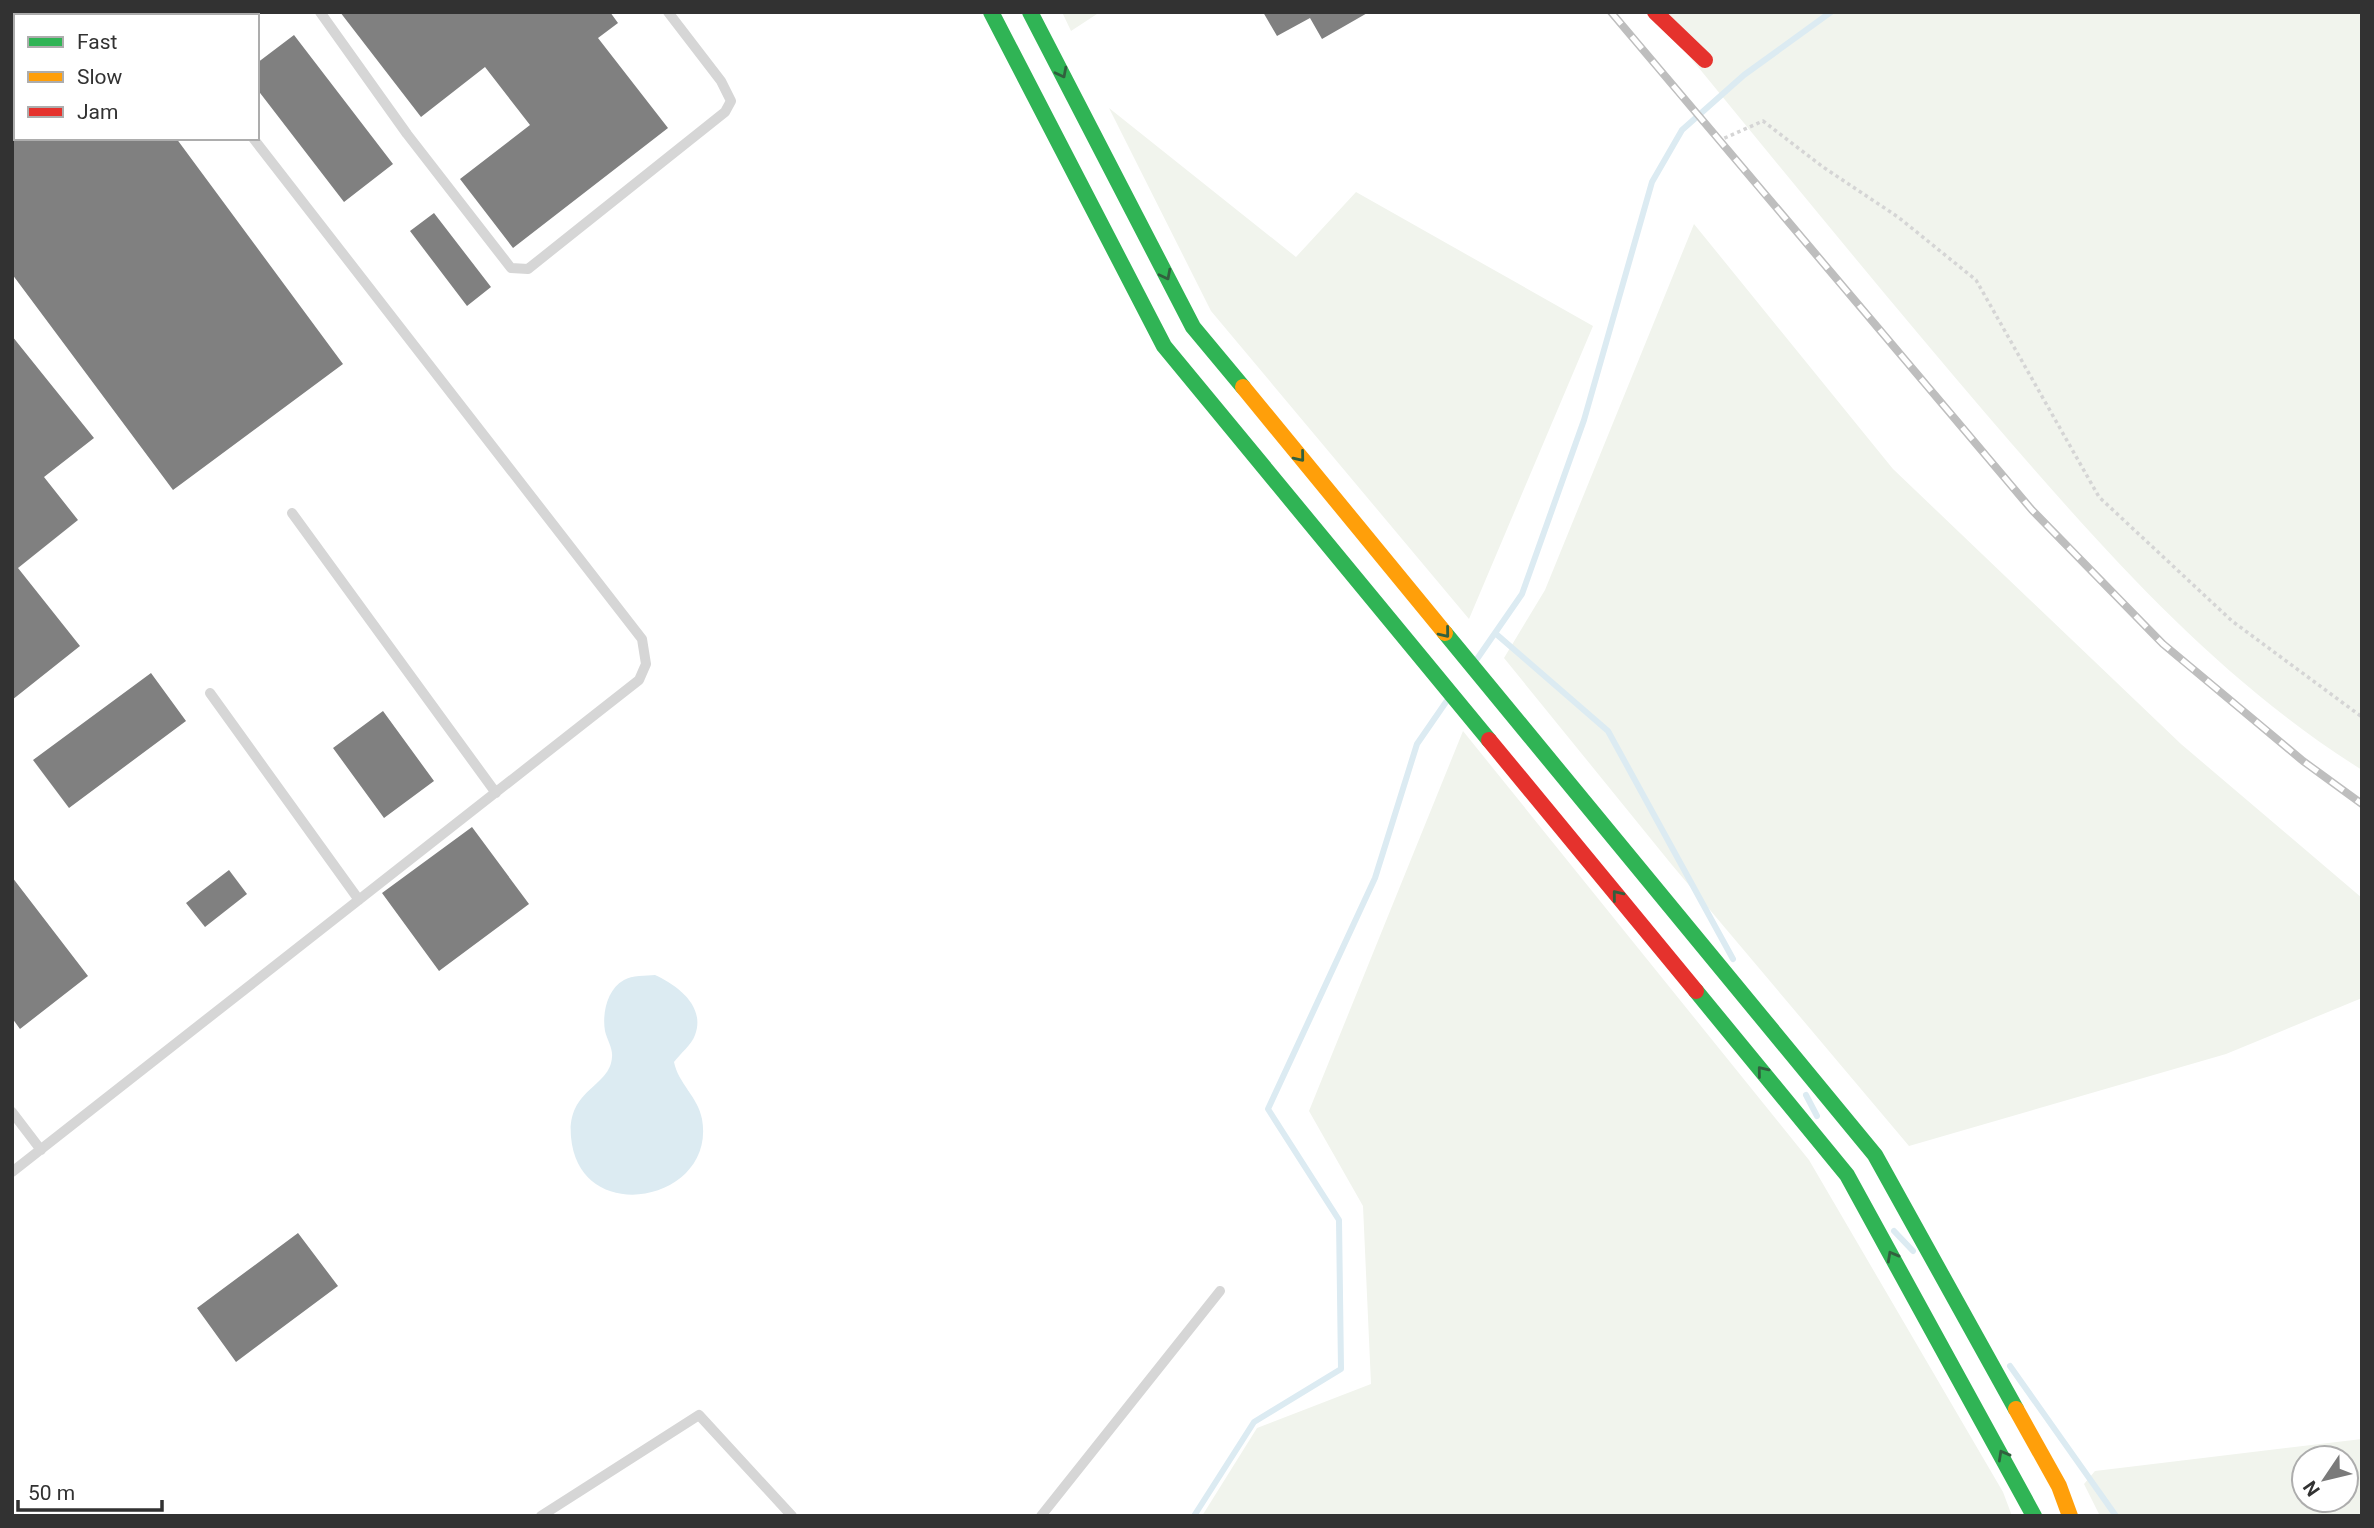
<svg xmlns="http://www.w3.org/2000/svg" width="2374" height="1528" viewBox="0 0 2374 1528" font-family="Roboto,sans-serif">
<rect width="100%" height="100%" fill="#fff"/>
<path fill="#f1f4ed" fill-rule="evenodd" d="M1062 12H1100L1071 31Z
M1653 12H2362V770C2214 677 2100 546 1987 415 1874 283 1764 147 1653 12Z
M1109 108 1296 257 1356 192 1593 326 1469 619 1211 311Z
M1694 224 1893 469 2181 744 2362 898V998L2226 1054 1909 1146 1672 865 1504 658 1545 590Z
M1463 731 1809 1160 2003 1492 2012 1516H1202L1257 1428 1371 1384 1363 1206 1309 1111Z
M2362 1439V1516H2100L2084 1484 2095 1471ZM2346 1458V1500H2304V1458Z"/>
<path fill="#dcebf2" d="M655 975C677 985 706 1006 695 1035 692 1044 680 1054 674 1062 678 1083 698 1097 702 1119 717 1202 579 1229 571 1137 567 1088 610 1088 612 1057 613 1048 607 1040 605 1031 602 1014 607 989 624 980 632 975 646 976 655 975Z"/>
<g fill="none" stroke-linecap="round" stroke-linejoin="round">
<path stroke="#dcebf2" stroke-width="6" d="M1495 633 1608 731 1733 959
M1477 659 1522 594 1584 420 1652 182 1682 130 1744 75 1831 12
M1806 1095 1817 1116
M1894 1231 1913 1251
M2010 1366 2116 1516
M1194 1516 1254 1422 1341 1369 1339 1220 1268 1109 1375 878 1417 744 1446 702"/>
</g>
<path fill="#808080" d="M340 12H610L618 23 598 38 668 128 513 248 460 179 530 125 485 67 421 117Z
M1263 12H1369L1322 39 1310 18 1277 36Z
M294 35 393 164 344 202 257 89V63Z
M12 138H176L343 364 173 490 12 274Z
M434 213 491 287 467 306 410 231Z
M12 336 94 438 44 477 78 520 18 568 80 646 12 700Z
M151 673 186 721 69 808 33 760Z
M383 711 434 781 384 818 333 748Z
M472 827 529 904 439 971 382 893Z
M229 870 247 894 205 927 186 903Z
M12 877 88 976 20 1029 12 1018Z
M298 1233 338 1286 236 1362 197 1308Z"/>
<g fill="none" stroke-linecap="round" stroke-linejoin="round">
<path stroke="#d5d5d5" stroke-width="3.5" stroke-dasharray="3.5 3.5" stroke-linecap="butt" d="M1718 141 1763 121 1823 167 1898 217 1976 280 2099 497 2232 621 2362 717"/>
<path stroke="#d6d6d6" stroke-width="10" d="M155 12 157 16
M320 12 407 134 511 268 528 269 725 112 731 101 721 81 668 12
M106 16 111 12
M12 89 16 87
M292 513 496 793
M210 693 359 900
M12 1112 41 1150
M12 1172 639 680 646 664 642 639 253 138
M541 1516 699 1415 792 1516
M1041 1516 1220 1291"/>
<path stroke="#30b455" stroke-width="16" d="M991 12 1164 346 1489 740
M1030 12 1193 327 1243 387
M1445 633 1875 1155 2016 1409
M1696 991 1847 1175 2034 1516"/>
<path stroke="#ff9f0a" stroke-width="16" d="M1243 387 1445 633
M2016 1409 2059 1486 2070 1516"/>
<path stroke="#e5322d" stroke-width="16" d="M1655 12 1705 60
M1489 740 1696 991"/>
<g stroke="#bebebe" stroke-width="8">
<path id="rail" d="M1611 12 2032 510 2163 644 2303 761 2362 804"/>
</g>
<use href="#rail" stroke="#fff" stroke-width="5" stroke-dasharray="16" stroke-linecap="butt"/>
</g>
<defs><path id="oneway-chevron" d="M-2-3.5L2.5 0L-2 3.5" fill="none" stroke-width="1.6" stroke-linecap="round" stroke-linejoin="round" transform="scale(1.75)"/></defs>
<g stroke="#31603e">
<use href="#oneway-chevron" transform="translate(1062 73) rotate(63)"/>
<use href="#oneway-chevron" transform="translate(1166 275) rotate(63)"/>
<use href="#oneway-chevron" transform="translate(1300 457) rotate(51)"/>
<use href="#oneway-chevron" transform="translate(1445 633) rotate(51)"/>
<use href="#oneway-chevron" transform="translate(1617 895) rotate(-129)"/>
<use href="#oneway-chevron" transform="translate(1762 1071) rotate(-129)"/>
<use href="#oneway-chevron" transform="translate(1892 1256) rotate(-119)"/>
<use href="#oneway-chevron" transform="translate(2003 1455) rotate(-119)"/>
</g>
<rect width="2374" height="1528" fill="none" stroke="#323232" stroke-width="28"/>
<rect x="14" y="14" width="245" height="126" fill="#ffffff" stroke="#adadad" stroke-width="2"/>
<rect x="28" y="37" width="35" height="10" fill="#30b455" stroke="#adadad" stroke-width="2"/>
<text x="77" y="49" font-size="21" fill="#323232">Fast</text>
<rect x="28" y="72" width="35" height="10" fill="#ff9f0a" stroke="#adadad" stroke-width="2"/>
<text x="77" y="84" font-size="21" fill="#323232">Slow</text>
<rect x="28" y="107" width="35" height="10" fill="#e5322d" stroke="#adadad" stroke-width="2"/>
<text x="77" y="119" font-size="21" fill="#323232">Jam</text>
<g transform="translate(2325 1479) rotate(235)"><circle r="33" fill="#ffffff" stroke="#adadad" stroke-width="2"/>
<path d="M0-5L12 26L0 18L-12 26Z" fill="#7a7a7a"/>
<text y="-10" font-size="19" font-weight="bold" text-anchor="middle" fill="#323232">N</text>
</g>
<path d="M18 1500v10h144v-10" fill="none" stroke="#323232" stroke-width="3.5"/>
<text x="28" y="1500" font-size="21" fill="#323232" stroke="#ffffff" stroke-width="5" paint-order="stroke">50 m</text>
</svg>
